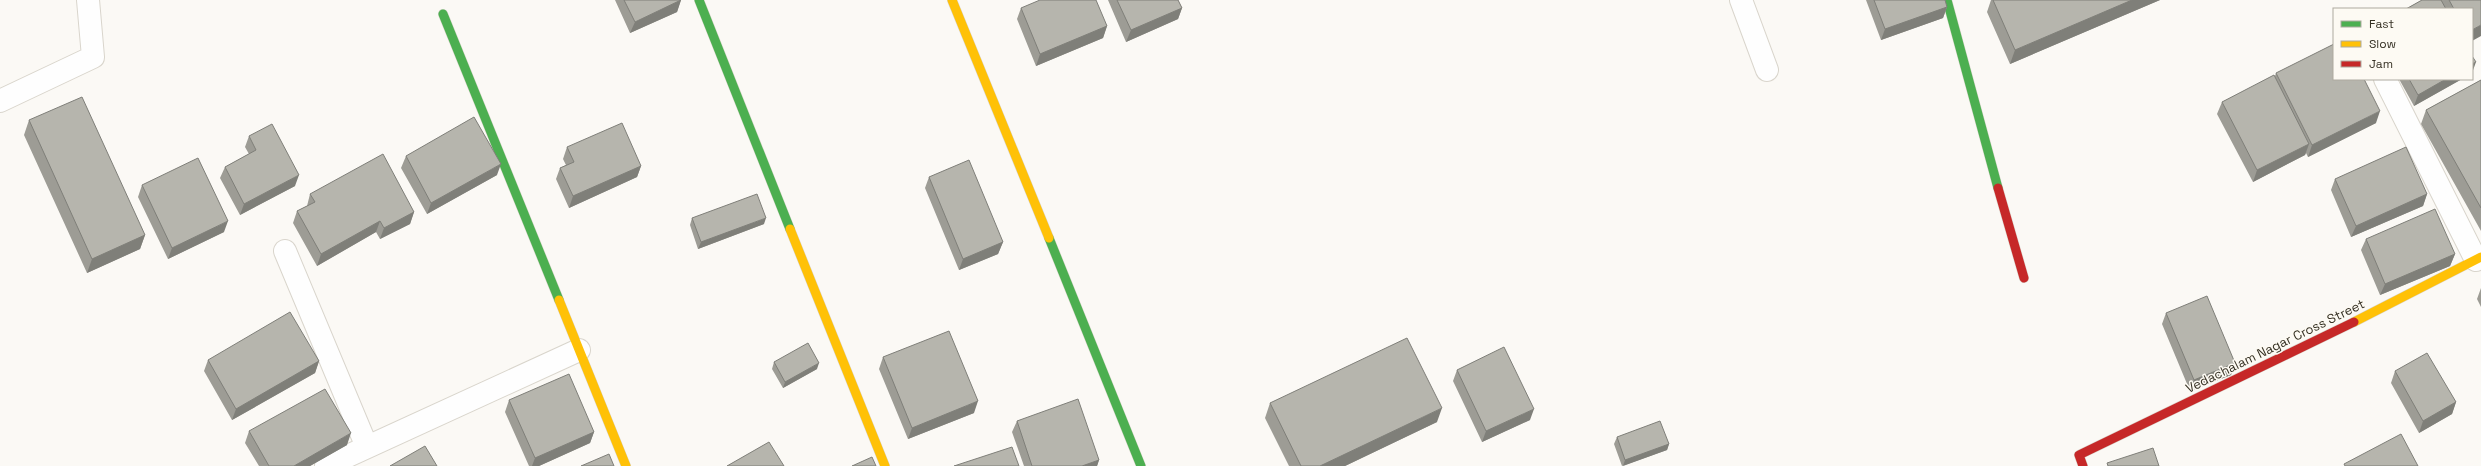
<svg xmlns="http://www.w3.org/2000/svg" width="2481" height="466" viewBox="0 0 2481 466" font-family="'Space Grotesk',sans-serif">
<rect width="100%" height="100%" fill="#fbf9f5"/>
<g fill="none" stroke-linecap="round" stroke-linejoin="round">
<g stroke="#d9d5cc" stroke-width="24">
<path id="street" d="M1741 0 1767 70
M2385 79 2476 260
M0 101 93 57 88 0
M285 251 367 447
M326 466 579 350"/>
</g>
<g stroke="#d9d5cc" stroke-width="10">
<path id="fast" d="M699 0 790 229
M1947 0 1998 188
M443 14 559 300
M1049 238 1141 466"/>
</g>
<g stroke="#d9d5cc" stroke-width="10">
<path id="slow" d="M952 0 1049 238
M790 229 885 466
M559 300 626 466
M2354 322 2481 257"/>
</g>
<g stroke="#d9d5cc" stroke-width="10">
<path id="jam" d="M1998 188 2024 278
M2083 466 2079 455 2354 322"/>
</g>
<use href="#street" stroke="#fefefe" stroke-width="22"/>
<use href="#fast" stroke="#4caf50" stroke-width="9"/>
<use href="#slow" stroke="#ffc107" stroke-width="9"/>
<use href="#jam" stroke="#c62828" stroke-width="9"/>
</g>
<path fill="#9d9c95" d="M615 0H681L677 12 630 33Z
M1108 0H1178L1182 8 1178 19 1126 42Z
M1866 0H1945L1947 7 1943 18 1881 40Z
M1991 0H2160L2010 64 1987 12Z
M2422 0H2481L2472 9H2406Z
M1021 8 1107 26 1103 38 1036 66 1017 19Z
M2276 73 2376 123 2308 157 2306 153 2305 155 2253 182 2217 114 2222 102 2275 76Z
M2399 79H2462L2414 106Z
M2481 80V231L2421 124 2426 110Z
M29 120 145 235 140 249 87 273 24 135Z
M249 136 295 186 240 215 220 178 225 167 249 154 245 147Z
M567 147 641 166 637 177 569 208 556 179 560 168 566 165 563 159Z
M406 156 497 175 427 214 401 168Z
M929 177 1003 242 998 254 959 270 925 188Z
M2335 179 2427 194 2423 206 2351 237 2331 190Z
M142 185 224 232 168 259 138 197Z
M310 194 414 212 410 224 380 239 376 232 317 266 293 223 297 211 307 206Z
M692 218 764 224 698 249 690 225Z
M2366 239 2455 254 2450 266 2380 295 2361 250Z
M2481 288V307L2477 299Z
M2166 313 2235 363 2231 375 2190 391 2162 324Z
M883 357 974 413 908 439 879 369Z
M208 360 319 361 315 373 232 420 204 371Z
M774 362 817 369 783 388 772 369Z
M1457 370 1530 420 1482 442 1453 381Z
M2395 371 2456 402 2452 414 2419 433 2391 383Z
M509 400 594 432 590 443 539 466H529L505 412Z
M1270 403 1437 422 1345 466H1289L1265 418Z
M1017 421 1099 460 1097 466H1024L1012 432Z
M249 431 347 445 310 466H259L245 443Z
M1617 437 1669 444 1667 450 1622 466 1614 444Z"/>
<path fill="#7f7f79" d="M681 0 677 12 630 33 635 22Z
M2132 0H2160L2010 64 2015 50Z
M1947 7 1943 18 1881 40 1885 29Z
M1182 8 1178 19 1126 42 1131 30Z
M2481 25V36L2472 41V30Z
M1107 26 1103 38 1036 66 1040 54Z
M2476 62 2472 73V64Z
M2446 79H2462L2414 106 2418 95Z
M2380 111 2376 123 2308 157 2312 145Z
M2309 144 2305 155 2253 182 2257 170Z
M501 164 497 175 427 214 431 203Z
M641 166 637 177 569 208 573 196Z
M299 175 295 186 240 215 244 204Z
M2427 194 2423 206 2351 237 2356 226Z
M414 212 410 224 380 239 384 228Z
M766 218 764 224 698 249 701 242Z
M228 221 224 232 168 259 172 248Z
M380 221 376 232 317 266 321 254Z
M145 235 140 249 87 273 92 259Z
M1003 242 998 254 959 270 963 259Z
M2455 254 2450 266 2380 295 2385 284Z
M319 361 315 373 232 420 236 409Z
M819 363 817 369 783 388 785 382Z
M2235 363 2231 375 2190 391 2194 380Z
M978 401 974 413 908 439 912 428Z
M2456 402 2452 414 2419 433 2423 421Z
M1442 408 1437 422 1345 466H1320Z
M1534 409 1530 420 1482 442 1486 431Z
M594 432 590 443 539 466H532L535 458Z
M351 433 347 445 310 466H294Z
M1669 444 1667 450 1623 466 1625 460Z
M1099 460 1097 466H1082Z"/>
<path fill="#b6b5ad" stroke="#7f7f79" d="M624 0H681L635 22Z
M1040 0H1096L1107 26 1040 54 1021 8Z
M1117 0H1178L1182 8 1131 30Z
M1874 0H1945L1947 7 1885 29Z
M1993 0H2132L2015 50Z
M2422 0H2441L2446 9H2406Z
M2449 0H2481V25L2472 30V9H2454Z
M2334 44V79H2364L2380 111 2312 145 2276 73Z
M2472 56 2476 62 2472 64Z
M2274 75 2309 144 2257 170 2222 102Z
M2409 79H2446L2418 95Z
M2481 80V208L2426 110Z
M82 97 145 235 92 259 29 120Z
M474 117 501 164 431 203 406 156Z
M622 123 641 166 573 196 560 168 574 162 567 147Z
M272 124 299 175 244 204 225 167 256 150 249 136Z
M2406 147 2427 194 2356 226 2335 179Z
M383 154 414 212 384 228 380 221 321 254 297 211 315 202 310 194Z
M198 158 228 221 172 248 142 185Z
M969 160 1003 242 963 259 929 177Z
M757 194 766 218 701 242 692 218Z
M2435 209 2455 254 2385 284 2366 239Z
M2207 296 2235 363 2194 380 2166 313Z
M290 312 319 361 236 409 208 360Z
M949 331 978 401 912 428 883 357Z
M1407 338 1442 408 1320 466H1301L1270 403Z
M808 343 819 363 785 382 774 362Z
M1504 347 1534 409 1486 431 1457 370Z
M2427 353 2456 402 2423 421 2395 371Z
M569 374 594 432 535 458 509 400Z
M325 389 351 433 294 466H269L249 431Z
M1078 399 1099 460 1082 466H1032L1017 421Z
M1660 421 1669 444 1625 460 1617 437Z
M2401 434 2418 466H2345L2344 464Z
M769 442 784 466H727Z
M425 446 437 466H390Z
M1012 447 1019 466H954Z
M2153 448 2159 466H2108L2107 463Z
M609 454 614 466H581Z
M872 457 876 466H852Z"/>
<g text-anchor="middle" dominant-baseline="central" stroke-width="3" stroke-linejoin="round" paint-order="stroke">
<g font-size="13" fill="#363124" stroke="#fdfaf3">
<text transform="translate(2275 346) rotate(-26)">Vedachalam Nagar Cross Street</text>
</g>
</g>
<rect x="2333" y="8" width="140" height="72" fill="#fdfaf3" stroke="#adaaa0"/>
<rect x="2341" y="21" width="20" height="6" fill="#4caf50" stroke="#adaaa0"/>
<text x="2369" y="28" font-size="12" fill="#363124">Fast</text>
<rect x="2341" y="41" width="20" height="6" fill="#ffc107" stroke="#adaaa0"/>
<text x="2369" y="48" font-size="12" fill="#363124">Slow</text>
<rect x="2341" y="61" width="20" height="6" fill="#c62828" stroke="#adaaa0"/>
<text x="2369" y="68" font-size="12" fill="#363124">Jam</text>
</svg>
